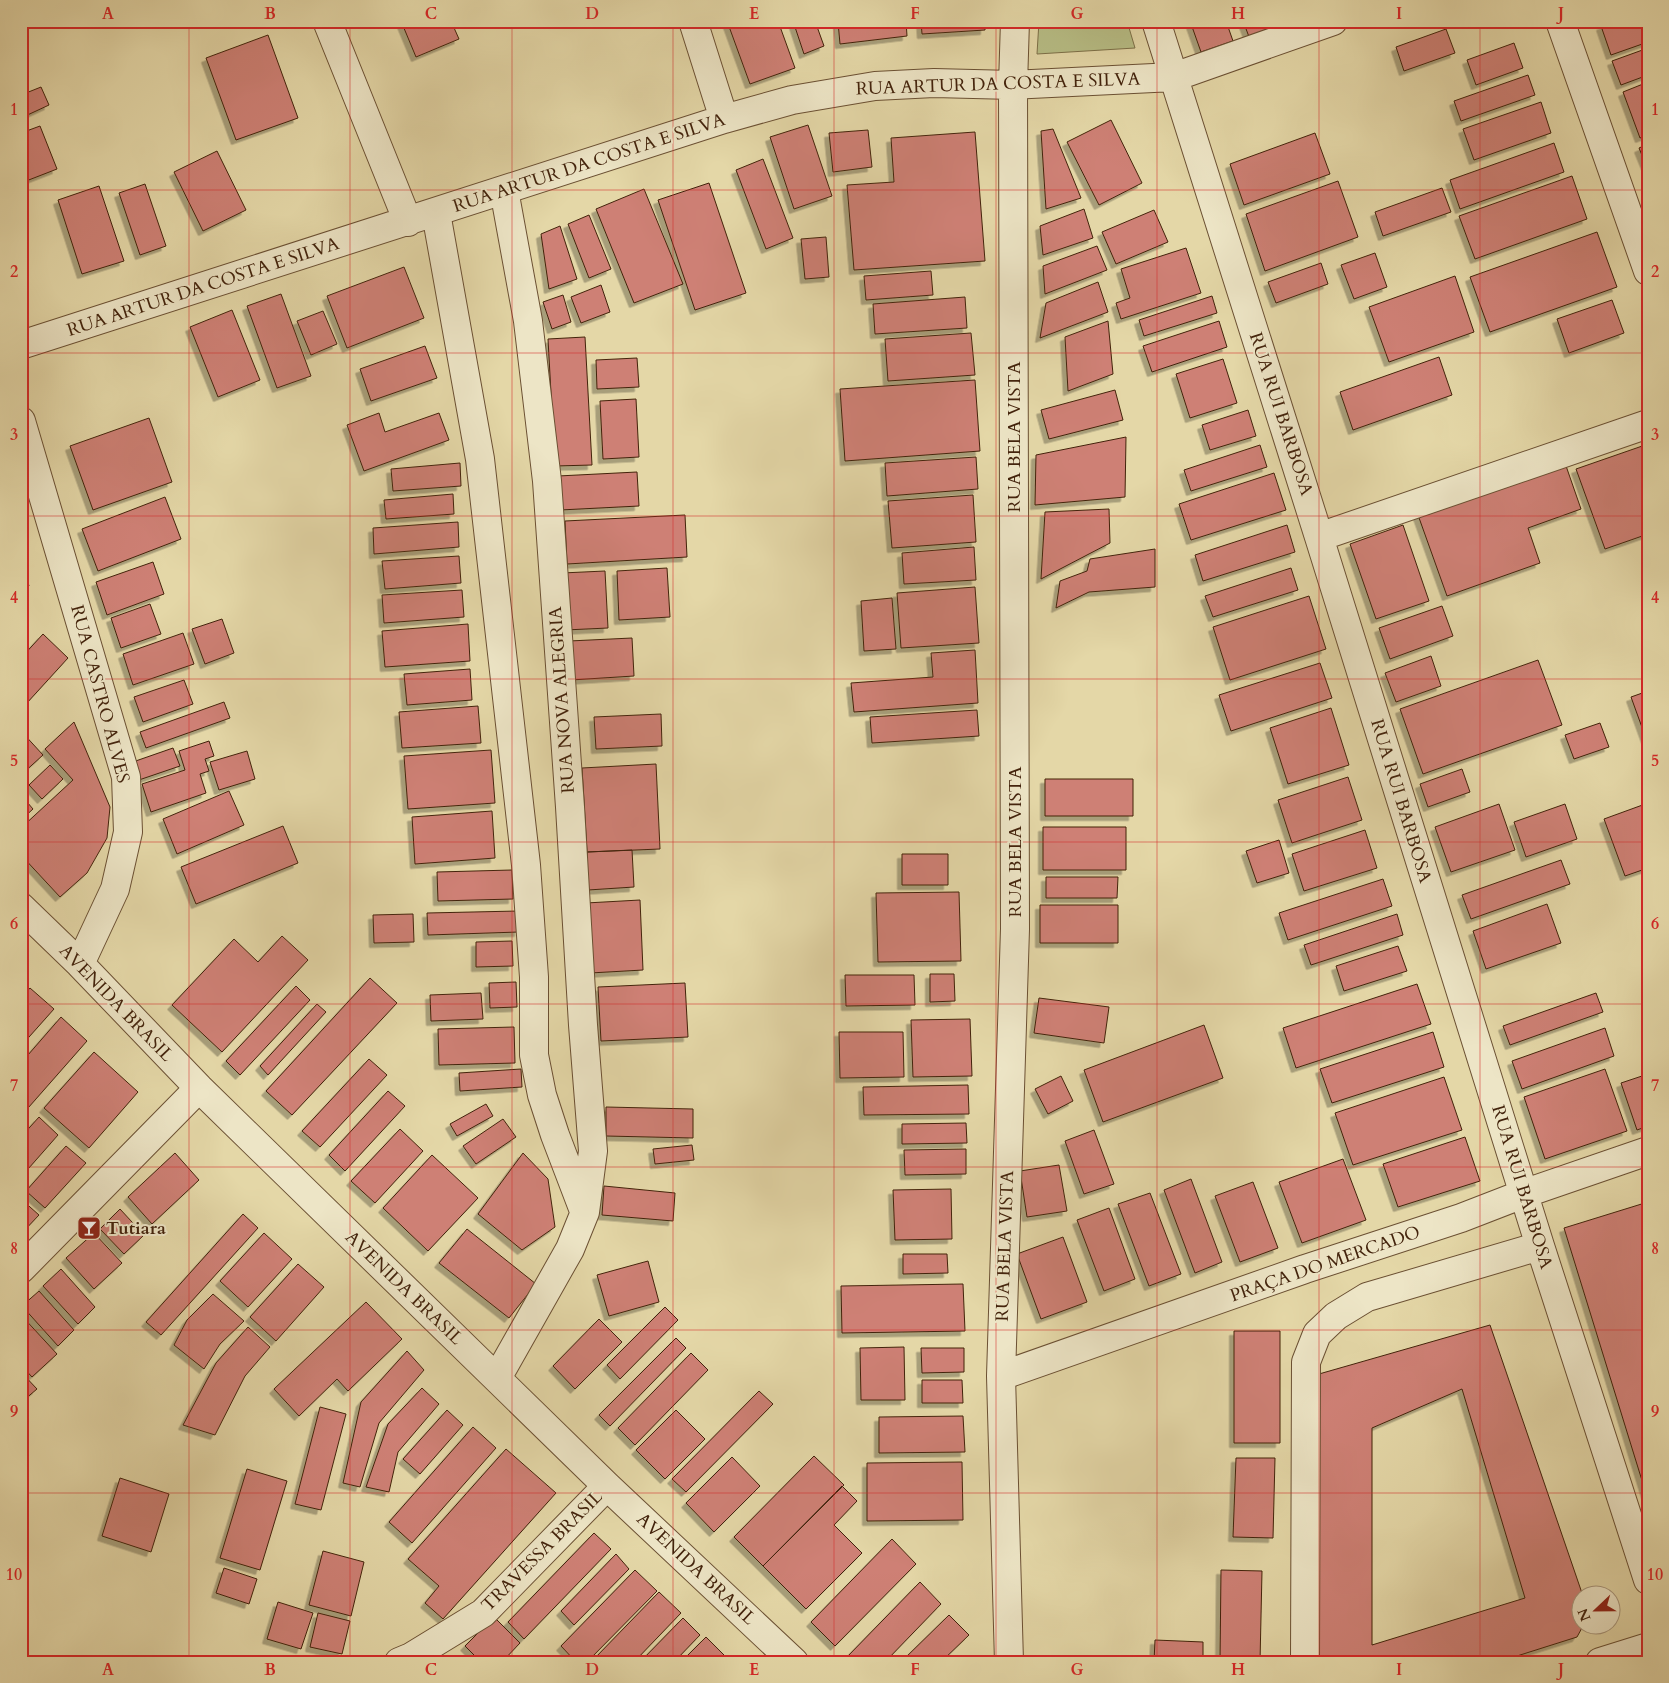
<svg xmlns="http://www.w3.org/2000/svg" width="1669" height="1683" viewBox="0 0 1669 1683" font-family="Cardo,serif">
<defs>
<filter id="shadow"><feDropShadow dx="-4.5" dy="4.5" stdDeviation="0" flood-color="#0004"/></filter>
</defs>
<rect width="100%" height="100%" fill="#e4d7a7"/>
<filter id="stains"><feTurbulence type="fractalNoise" baseFrequency=".004" numOctaves="4"/><feColorMatrix values="0 0 0 0 .2 0 0 0 0 .09 0 0 0 0 .02 0 0 0 .5 -.17"/></filter>
<radialGradient id="worn" r=".72"><stop offset=".6" stop-color="#630" stop-opacity="0"/><stop offset="1" stop-color="#630" stop-opacity=".3"/></radialGradient>
<path fill="#b7bd85" stroke="#7d7048" d="M1039 21H1127L1135 48 1037 54Z"/>
<path fill="#ce8075" stroke="#43230c" fill-rule="evenodd" filter="url(#shadow)" d="M401 21H451L459 39 416 57Z
M727 21H778L795 68 750 84Z
M793 21H815L824 46 804 54Z
M845 21H906L907 36 840 44 838 22Z
M921 21H985V30L922 34Z
M1190 21H1226L1233 41 1201 52Z
M1243 21H1278L1282 31 1251 42Z
M1614 21H1648V42L1611 55 1601 26Z
M1446 29 1455 53 1404 71 1396 47Z
M268 35 298 118 236 140 206 58Z
M1514 43 1523 68 1476 85 1467 60Z
M1648 48V75L1621 85 1612 61Z
M1528 75 1535 95 1461 121 1454 101Z
M1648 82V135L1640 138 1623 92Z
M41 87 49 105 21 118V95Z
M1541 102 1551 133 1474 160 1463 129Z
M1111 120 1142 183 1099 205 1067 142Z
M808 125 832 196 794 209 770 137Z
M40 126 57 169 21 183V133Z
M1053 129 1081 198 1046 209 1041 131Z
M868 130 872 167 833 172 829 133Z
M975 132 985 261 854 270 847 185 894 182 891 138Z
M1315 133 1330 174 1244 205 1230 164Z
M1554 143 1564 172 1460 209 1450 180Z
M1648 144V170L1639 148Z
M217 151 246 210 203 231 174 172Z
M763 159 793 238 766 249 736 170Z
M1572 176 1587 219 1475 259 1459 216Z
M1338 181 1358 237 1265 271 1246 214Z
M709 183 746 293 695 310 658 200Z
M145 184 166 246 140 255 119 193Z
M99 186 124 261 82 274 58 200Z
M1442 188 1451 212 1383 236 1375 212Z
M644 189 683 284 634 303 596 209Z
M1084 209 1093 238 1043 255 1040 226Z
M1154 210 1168 242 1116 264 1102 232Z
M589 215 611 269 589 278 568 224Z
M560 226 577 279 549 289 541 234Z
M1597 232 1617 287 1490 332 1470 277Z
M826 237 829 277 805 279 801 239Z
M1097 246 1107 270 1045 294 1043 266Z
M1186 248 1201 293 1121 319 1116 303 1130 298 1121 269Z
M1375 253 1387 287 1354 299 1341 265Z
M1321 263 1328 284 1276 303 1268 282Z
M404 267 424 318 347 348 327 296Z
M931 271 933 295 866 300 864 276Z
M1455 276 1474 332 1389 362 1369 307Z
M1098 282 1108 312 1040 338 1046 303Z
M601 285 610 312 581 323 571 297Z
M281 294 311 376 277 388 247 306Z
M563 295 571 322 552 329 543 302Z
M1212 296 1217 313 1144 336 1139 320Z
M965 297 967 328 875 334 873 304Z
M1612 300 1624 333 1569 353 1557 319Z
M232 310 260 380 218 397 190 327Z
M323 311 337 344 311 355 297 321Z
M1108 321 1113 374 1068 391 1065 337Z
M1219 321 1227 347 1152 372 1143 346Z
M971 333 975 375 888 381 885 339Z
M585 337 592 465 555 466 548 339Z
M425 346 437 378 371 401 360 369Z
M1439 357 1452 395 1353 430 1340 392Z
M637 358 639 387 597 389 596 360Z
M1223 359 1237 403 1190 418 1176 374Z
M975 380 980 451 845 461 840 389Z
M1115 390 1123 420 1049 439 1041 410Z
M636 399 639 457 603 459 600 401Z
M1248 410 1256 436 1210 450 1202 425Z
M379 413 385 432 439 413 449 440 364 471 347 425Z
M149 418 172 482 93 510 70 446Z
M1126 437 1125 497 1035 505 1036 455Z
M1648 444V534L1605 549 1576 469Z
M1260 445 1267 467 1191 491 1184 470Z
M976 457 978 489 887 496 885 463Z
M460 463 461 486 393 491 391 469Z
M1565 463 1581 509 1528 528 1540 563 1447 596 1418 515Z
M637 472 639 506 560 510 558 476Z
M1274 473 1286 510 1191 540 1179 504Z
M453 494 454 514 386 519 384 500Z
M973 495 976 542 892 548 888 501Z
M165 497 181 539 98 571 82 529Z
M1109 509 1110 543 1041 579 1045 512Z
M685 515 687 557 567 564 565 521Z
M458 522 459 547 374 554 373 528Z
M1287 525 1295 552 1203 581 1195 555Z
M1403 525 1429 601 1376 619 1350 544Z
M974 547 976 580 904 584 902 553Z
M1155 549V587L1089 592 1056 608 1060 581 1087 571 1090 559Z
M459 556 461 583 385 589 382 561Z
M21 559 29 586 21 588Z
M153 562 164 594 107 615 96 582Z
M667 568 670 617 619 620 617 571Z
M1291 568 1298 590 1213 617 1205 596Z
M605 571 608 628 565 630 562 573Z
M975 587 979 643 901 648 897 593Z
M462 590 464 617 384 623 382 595Z
M1309 596 1326 649 1230 680 1213 627Z
M892 598 896 649 864 651 861 601Z
M150 604 161 634 121 648 111 618Z
M1442 606 1453 636 1390 659 1379 628Z
M222 619 234 653 205 664 192 629Z
M468 624 470 661 385 667 382 631Z
M183 633 194 664 133 685 123 654Z
M43 634 68 658 26 704 21 700V658Z
M632 638 634 676 571 680 569 641Z
M975 650 978 703 854 712 851 683 933 677 931 653Z
M1431 656 1441 686 1396 702 1385 673Z
M1538 660 1562 725 1423 774 1400 709Z
M1320 663 1332 698 1231 731 1219 695Z
M470 669 472 700 407 705 404 674Z
M184 680 193 704 143 722 134 697Z
M1648 691V744L1631 697Z
M224 702 230 718 146 748 140 732Z
M478 706 481 743 402 748 399 712Z
M1331 708 1349 765 1288 784 1270 728Z
M977 710 979 736 872 743 870 717Z
M661 714 662 746 596 749 594 717Z
M74 722 110 807 107 838 87 873 60 897 21 855V828L73 780 45 749Z
M1600 723 1609 747 1574 759 1565 735Z
M21 731 43 755 21 775Z
M209 741 214 756 205 759 209 771 200 774 206 793 151 812 142 784 185 770 179 751Z
M173 748 180 766 133 782 127 764Z
M491 750 495 803 408 809 404 756Z
M247 751 255 779 219 790 210 762Z
M656 764 660 849 587 852 582 768Z
M50 765 63 779 42 799 29 785Z
M1462 769 1470 792 1428 807 1420 784Z
M1348 777 1362 820 1292 843 1278 800Z
M1045 779H1133V816H1045Z
M229 791 244 825 177 854 163 819Z
M21 795 33 809 21 820Z
M1648 803V868L1625 876 1604 819Z
M1499 804 1515 850 1451 872 1435 827Z
M1565 804 1577 839 1526 857 1514 822Z
M492 811 495 858 415 864 412 817Z
M283 826 298 863 196 904 181 867Z
M1043 827H1126V870H1043Z
M1365 830 1377 868 1304 891 1292 854Z
M1279 840 1289 873 1257 883 1246 851Z
M632 850 634 887 588 890 587 852Z
M902 854H948V885H902Z
M1561 860 1570 884 1471 919 1462 895Z
M512 870 513 899 438 901 437 872Z
M1046 877H1118L1117 898H1046Z
M1383 879 1392 906 1288 940 1279 913Z
M959 892 961 961 878 962 876 893Z
M640 900 643 970 590 973 586 903Z
M1547 904 1561 943 1486 969 1473 931Z
M1040 905H1118V943H1040Z
M519 911V932L428 935 427 913Z
M413 914 414 942 374 943 373 915Z
M1397 914 1403 935 1311 965 1304 945Z
M282 936 308 960 222 1052 172 1005 234 939 258 962Z
M512 941 513 966 476 967V942Z
M1398 946 1407 971 1344 991 1336 966Z
M930 974H954L955 1001 930 1002Z
M845 975H914L915 1005 846 1006Z
M370 978 397 1003 292 1115 266 1091Z
M516 982 517 1007 490 1008 489 983Z
M685 983 688 1037 601 1041 598 987Z
M1417 984 1431 1024 1296 1068 1283 1028Z
M296 986 310 1000 240 1075 226 1061Z
M30 988 54 1009 21 1046V998Z
M481 993 483 1019 431 1021 430 995Z
M1596 993 1603 1012 1510 1045 1503 1026Z
M1039 998 1109 1007 1104 1043 1034 1033Z
M317 1004 326 1012 268 1075 260 1066Z
M61 1017 87 1041 21 1116V1063Z
M970 1019 972 1076 913 1077 911 1020Z
M1204 1025 1223 1078 1103 1122 1084 1070Z
M514 1027 515 1063 439 1065 438 1029Z
M1605 1028 1614 1056 1522 1089 1512 1061Z
M839 1032H903L904 1077 840 1078Z
M1433 1032 1444 1067 1332 1103 1320 1069Z
M94 1052 138 1092 89 1148 44 1108Z
M369 1059 387 1075 320 1147 302 1131Z
M521 1069 522 1087 460 1091 459 1073Z
M1605 1069 1627 1131 1545 1159 1524 1097Z
M1648 1074V1126L1637 1130 1621 1083Z
M1061 1076 1073 1101 1048 1114 1035 1089Z
M1444 1077 1462 1130 1353 1165 1335 1113Z
M968 1085 969 1114 864 1115 863 1087Z
M388 1091 405 1106 345 1171 329 1155Z
M486 1104 493 1116 457 1136 450 1124Z
M606 1107 693 1109V1138L606 1136Z
M39 1117 58 1135 21 1177V1137Z
M503 1119 516 1137 476 1164 463 1146Z
M966 1123 967 1143 902 1144V1124Z
M400 1129 423 1151 375 1203 351 1181Z
M1094 1130 1114 1184 1084 1194 1065 1141Z
M1465 1137 1480 1181 1398 1207 1383 1164Z
M692 1145 694 1160 655 1164 653 1149Z
M66 1146 86 1163 45 1208 26 1191Z
M966 1149V1174L905 1175 904 1150Z
M175 1153 199 1180 152 1224 128 1197Z
M523 1153 548 1179 555 1227 522 1250 478 1214Z
M432 1155 478 1198 428 1251 383 1208Z
M1343 1159 1366 1220 1302 1243 1279 1182Z
M1059 1165 1067 1211 1027 1217 1020 1171Z
M1191 1179 1222 1262 1195 1273 1164 1190Z
M1253 1182 1278 1248 1240 1262 1215 1196Z
M604 1186 675 1193 673 1221 602 1215Z
M951 1189 952 1239 895 1240 893 1190Z
M1150 1193 1181 1274 1149 1286 1118 1204Z
M21 1199 39 1215 21 1234Z
M1648 1202V1500L1564 1228Z
M1109 1208 1135 1279 1104 1291 1077 1220Z
M120 1209 144 1235 124 1254 100 1229Z
M243 1214 258 1228 161 1335 146 1322Z
M467 1229 536 1284 509 1318 439 1263Z
M94 1233 122 1263 94 1289 66 1258Z
M264 1233 292 1259 248 1307 220 1281Z
M1063 1237 1087 1302 1041 1319 1017 1254Z
M903 1254H947L948 1273 903 1274Z
M648 1261 659 1302 609 1316 597 1275Z
M298 1264 324 1287 276 1341 250 1317Z
M61 1269 95 1307 78 1324 43 1286Z
M963 1284 965 1331 842 1333 841 1286Z
M39 1291 74 1330 58 1346 22 1306Z
M213 1294 244 1321 220 1344 204 1369 174 1345 187 1320Z
M366 1302 402 1339 348 1391 337 1379 299 1416 274 1389Z
M665 1307 678 1320 620 1379 607 1365Z
M21 1315 57 1354 32 1377 21 1365Z
M599 1319 622 1342 575 1389 553 1366Z
M1490 1325 1583 1596H1582L1583 1626 1577 1637 1498 1662H1311L1319 1374ZM1462 1389 1525 1598 1372 1645V1428Z
M248 1327 270 1347 245 1376 215 1435 183 1425 216 1363Z
M1234 1331H1280V1443H1234Z
M676 1338 686 1348 610 1426 599 1415Z
M904 1347 905 1400H861L860 1348Z
M921 1348H964V1372L922 1373Z
M407 1351 424 1370 379 1423 360 1487 343 1483 361 1402Z
M691 1353 708 1370 635 1445 618 1428Z
M21 1372 37 1389 24 1400 21 1397Z
M922 1380H962L963 1403H922Z
M422 1388 439 1404 398 1452 389 1492 366 1487 388 1424Z
M759 1391 773 1404 686 1492 672 1479Z
M320 1407 346 1414 321 1510 295 1504Z
M447 1410 463 1425 420 1474 403 1459Z
M676 1410 705 1439 665 1479 636 1450Z
M963 1416 965 1452 879 1453V1417Z
M473 1427 496 1448 412 1543 389 1522Z
M506 1449 556 1493 443 1619 425 1603 439 1586 408 1559Z
M814 1456 844 1485 763 1566 734 1537Z
M732 1457 760 1486 714 1532 686 1503Z
M1236 1458H1275L1273 1538 1233 1537Z
M962 1462 963 1520 867 1521V1463Z
M247 1469 287 1481 260 1570 220 1558Z
M120 1478 169 1494 151 1552 102 1536Z
M842 1486 857 1501 834 1525 862 1553 806 1609 763 1566Z
M594 1533 611 1549 524 1639 508 1622Z
M892 1539 916 1564 835 1646 811 1622Z
M323 1551 364 1562 351 1616 309 1605Z
M616 1554 629 1569 574 1625 561 1611Z
M224 1568 257 1579 249 1604 216 1593Z
M635 1570 657 1591 587 1662H576L561 1646Z
M1221 1570 1262 1571 1260 1662H1220Z
M920 1582 941 1604 885 1662H850L846 1658Z
M659 1592 681 1613 634 1662H599L595 1658Z
M278 1602 313 1613 301 1649 267 1639Z
M318 1613 350 1621 342 1654 310 1647Z
M949 1615 969 1635 941 1662H901Z
M494 1617 520 1643 502 1662H481L465 1646Z
M683 1618 700 1635 674 1662H640Z
M706 1637 724 1655 718 1662H681Z
M1155 1640 1203 1642V1662H1154Z"/>
<g fill="none" stroke-linecap="round" stroke-linejoin="round">
<g stroke="#6b5033" stroke-width="30">
<path id="minor" d="M327 21 408 222
M693 21 724 119
M1156 21 1319 537 1540 1246 1648 1580
M1560 21 1648 271
M436 213 480 459 526 865 534 977V1055L542 1095 555 1135 584 1211
M21 345 724 119 792 100 875 86 934 83 1013 85 1174 77 1333 21
M21 421 126 777 128 832 115 889 80 964
M1319 537 1648 424
M21 907 80 964 199 1088 607 1486 794 1662
M21 1269 199 1088
M1001 1376 1305 1269 1461 1218 1523 1194 1648 1151
M497 1378 570 1249 585 1212 593 1151 583 1025 570 807 547 481 528 321 504 190
M399 1662 411 1657 483 1613 607 1486
M1009 1662 1001 1376 1015 929 1013 85 1015 21
M1305 1662 1306 1362 1317 1334 1336 1316 1367 1297 1540 1246
M1600 1662 1648 1647"/>
</g>
<use href="#minor" stroke="#ede5c6" stroke-width="28"/>
</g>
<path fill="none" stroke="#d62828" stroke-width="1" stroke-opacity="0.55" d="M189 21V1662M350 21V1662M512 21V1662M673 21V1662M834 21V1662M996 21V1662M1157 21V1662M1319 21V1662M1480 21V1662M21 190H1648M21 353H1648M21 516H1648M21 679H1648M21 842H1648M21 1004H1648M21 1167H1648M21 1330H1648M21 1493H1648"/>
<defs>
<g id="bar-square" transform="scale(1.25)"><rect x="-9" y="-9" width="18" height="18" rx="4" fill="#8f2418" stroke="#ede5c6"/><path d="M-6-5H6L.8 .8V4.5H3.5V6h-7V4.5H-.8V.8Z" fill="#fff"/></g>
</defs>
<g fill-rule="evenodd">
<use href="#bar-square" x="89" y="1228"/>
</g>
<g text-anchor="middle" dominant-baseline="central" stroke-width="4" stroke-linejoin="round" paint-order="stroke">
<g font-size="18" fill="#43230c" stroke="#ede5c6">
<text transform="translate(998 84) rotate(-2)">RUA ARTUR DA COSTA E SILVA</text>
<text transform="translate(589 163) rotate(-18)">RUA ARTUR DA COSTA E SILVA</text>
<text transform="translate(203 287) rotate(-18)">RUA ARTUR DA COSTA E SILVA</text>
<text transform="translate(1281 414) rotate(72)">RUA RUI BARBOSA</text>
<text transform="translate(1014 437) rotate(-90)">RUA BELA VISTA</text>
<text transform="translate(100 694) rotate(75)">RUA CASTRO ALVES</text>
<text transform="translate(562 700) rotate(-94)">RUA NOVA ALEGRIA</text>
<text transform="translate(1401 801) rotate(73)">RUA RUI BARBOSA</text>
<text transform="translate(1015 842) rotate(-90)">RUA BELA VISTA</text>
<text transform="translate(116 1003) rotate(46)">AVENIDA BRASIL</text>
<text transform="translate(1522 1187) rotate(73)">RUA RUI BARBOSA</text>
<text transform="translate(1005 1246) rotate(-88)">RUA BELA VISTA</text>
<text transform="translate(1325 1264) rotate(-19)">PRAÇA DO MERCADO</text>
<text transform="translate(404 1288) rotate(44)">AVENIDA BRASIL</text>
<text transform="translate(542 1551) rotate(-45)">TRAVESSA BRASIL</text>
<text transform="translate(696 1569) rotate(43)">AVENIDA BRASIL</text>
</g>
<g font-size="18" font-weight="bold" fill="#43230c" stroke="#ede5c6" text-anchor="start">
<text x="106" y="1228">Tutiara</text>
</g>
</g>
<rect width="1669" height="1683" fill="none" stroke="#e4d7a7" stroke-width="55"/>
<g transform="translate(1596 1610) rotate(248)"><circle r="24" fill="#ede5c6" stroke="#a9977c"/>
<path d="M0-4L9 19L0 12L-9 19Z" fill="#8f2418"/>
<text y="-8" font-size="14" font-weight="bold" text-anchor="middle" fill="#43230c">N</text>
</g>
<rect x="28" y="28" width="1614" height="1628" fill="none" stroke="#d62828" stroke-width="2"/>
<g font-size="16" text-anchor="middle" font-weight="bold" fill="#d62828">
<text x="108" y="19">A</text>
<text x="270" y="19">B</text>
<text x="431" y="19">C</text>
<text x="592" y="19">D</text>
<text x="754" y="19">E</text>
<text x="915" y="19">F</text>
<text x="1077" y="19">G</text>
<text x="1238" y="19">H</text>
<text x="1399" y="19">I</text>
<text x="1561" y="19">J</text>
<text x="14" y="115">1</text>
<text x="1655" y="115">1</text>
<text x="14" y="277">2</text>
<text x="1655" y="277">2</text>
<text x="14" y="440">3</text>
<text x="1655" y="440">3</text>
<text x="14" y="603">4</text>
<text x="1655" y="603">4</text>
<text x="14" y="766">5</text>
<text x="1655" y="766">5</text>
<text x="14" y="929">6</text>
<text x="1655" y="929">6</text>
<text x="14" y="1091">7</text>
<text x="1655" y="1091">7</text>
<text x="14" y="1254">8</text>
<text x="1655" y="1254">8</text>
<text x="14" y="1417">9</text>
<text x="1655" y="1417">9</text>
<text x="14" y="1580">10</text>
<text x="1655" y="1580">10</text>
<text x="108" y="1675">A</text>
<text x="270" y="1675">B</text>
<text x="431" y="1675">C</text>
<text x="592" y="1675">D</text>
<text x="754" y="1675">E</text>
<text x="915" y="1675">F</text>
<text x="1077" y="1675">G</text>
<text x="1238" y="1675">H</text>
<text x="1399" y="1675">I</text>
<text x="1561" y="1675">J</text>
</g>
<rect width="100%" height="100%" filter="url(#stains)"/>
<rect width="100%" height="100%" fill="url(#worn)"/>
</svg>
